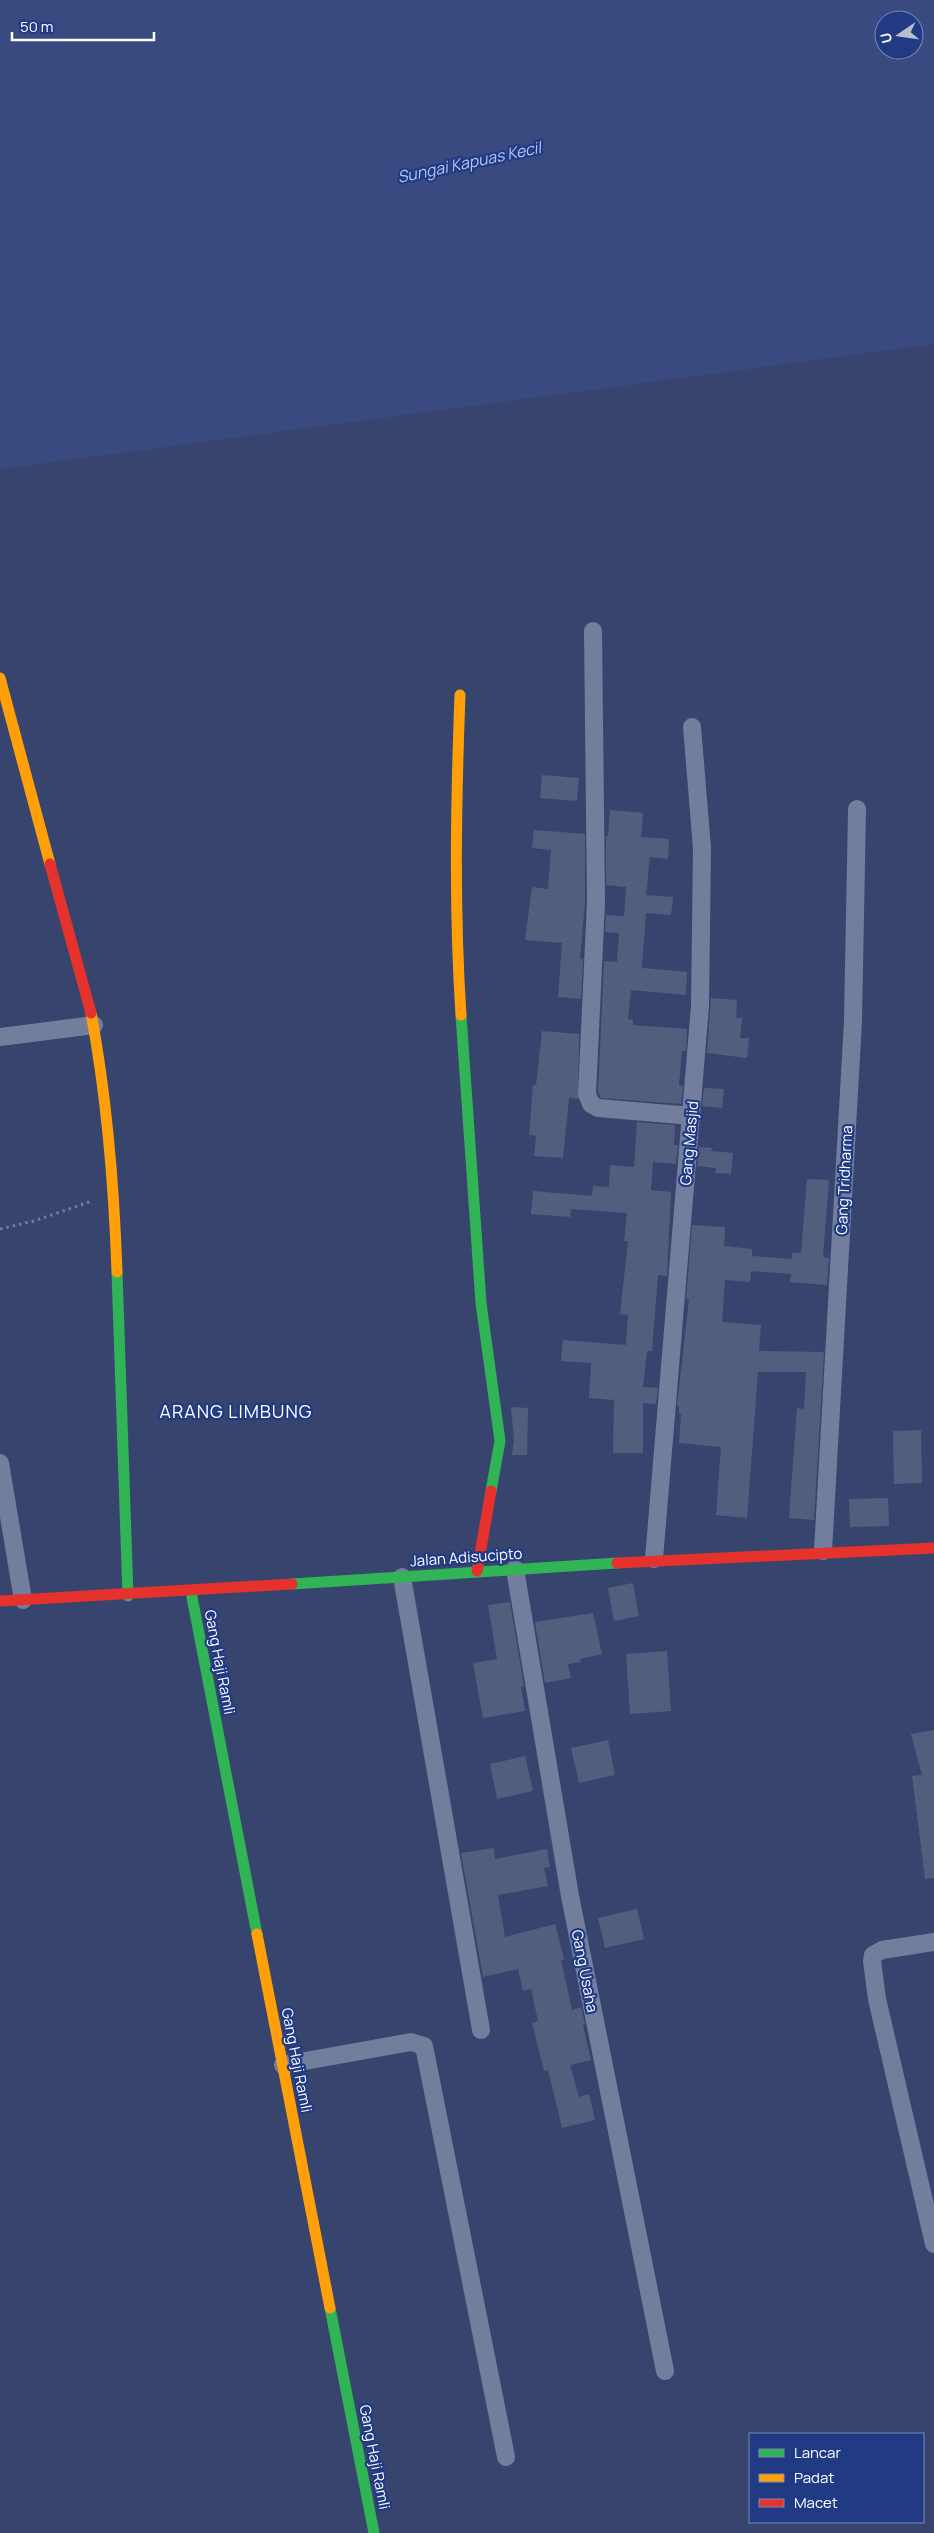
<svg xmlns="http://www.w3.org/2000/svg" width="934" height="2533" viewBox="0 0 934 2533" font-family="Manrope,sans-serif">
<rect width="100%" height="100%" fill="#37456e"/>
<path fill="#394a81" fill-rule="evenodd" d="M0 0H934V344L0 469ZM884 20H914V50H884Z"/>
<path fill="#535e7e" d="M542 775 579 778 577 801 540 798Z
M610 810 643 813 641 837 669 839 668 859 650 857 646 895 673 897 671 915 646 913 642 964V968L687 972 686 995 631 990 628 1019 633 1020V1025L687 1029 686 1051H682L679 1085 683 1086 681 1104 601 1098 598 1092 604 961 617 962 619 933 605 932 606 915 624 916 626 887 606 885V836H608Z
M534 830 585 834V902L580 959H583L581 999 558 997 562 943 525 940 532 887 548 889 551 850 532 848Z
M711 998 737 1000 736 1018H742L740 1038H749L747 1058 707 1053Z
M542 1031 579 1034 578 1099 569 1098 563 1158 534 1156 536 1136 529 1135 533 1085H536Z
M704 1088 724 1089 722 1108 702 1106Z
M637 1122 675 1125 674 1145H678L676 1164 653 1162 651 1190 671 1192 667 1276 658 1275 652 1351H647L643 1387 658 1388 656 1404 643 1403V1453H613L614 1400 589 1398 591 1363 561 1361 563 1340 626 1345 628 1315 620 1314 628 1241H624L627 1213 571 1209 570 1217 531 1214 533 1191 592 1196 593 1186 609 1187 610 1165 634 1167Z
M699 1147 712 1148 711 1151 733 1153 731 1174 715 1173 716 1168 697 1166Z
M807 1179 829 1180 823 1257 829 1258 827 1285 790 1282 791 1274 751 1271 750 1282 725 1280 722 1322 761 1325 759 1351 824 1352 814 1520 789 1518 797 1408 804 1409 806 1372H758L747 1518 716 1515 721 1447 679 1443 681 1414H679V1406H677L689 1299H686L692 1225 725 1227 724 1246 752 1249V1256L792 1259V1253H801Z
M511 1407 528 1408 527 1455H512L514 1440Z
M921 1430 922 1483 894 1484 893 1431Z
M888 1498 889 1526 850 1527 849 1499Z
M633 1583 639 1616 614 1621 608 1588Z
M510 1602 524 1686 521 1687 525 1711 483 1718 473 1663 497 1659 488 1605Z
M593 1613 602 1654 580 1659 581 1662 568 1664 571 1678 545 1683 535 1622Z
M667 1651 671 1711 630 1714 626 1654Z
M934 1730V1878L925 1879 912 1776 922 1775 911 1734Z
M608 1740 615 1775 579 1783 571 1748Z
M525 1756 533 1791 497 1799 490 1764Z
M494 1848 495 1859 547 1849 550 1867 544 1868 548 1886 498 1895 505 1937 555 1924 564 1959 561 1960 572 2010 581 2007 585 2024 583 2025 591 2060 570 2065 579 2097 589 2094 595 2120 562 2128 548 2070 544 2071 532 2023 538 2021 531 1989 523 1991 518 1969 483 1977 461 1853Z
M637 1909 644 1939 605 1948 598 1918Z"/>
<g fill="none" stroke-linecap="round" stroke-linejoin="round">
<path stroke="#737d9c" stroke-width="3" stroke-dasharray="2.5 4" stroke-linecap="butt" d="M0 1229 34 1221 92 1201"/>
<path stroke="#737d9c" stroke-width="18" d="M593 631 596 902 587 1094 591 1104 598 1108 692 1116
M0 1037 94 1025
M0 1463 23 1600
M823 1551 853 1021 857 809
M654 1559 700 1006 702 848 692 727
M515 1569 570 1896 665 2371
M402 1577 481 2030
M934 1942 882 1950 873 1955 872 1961 877 1999 934 2244
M283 2065 411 2042 424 2046 506 2457"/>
<path stroke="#30b455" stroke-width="11" d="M461 1015 481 1303 500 1441 491 1491
M117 1272 128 1596
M292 1584 617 1563
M191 1592 257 1934
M330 2308 374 2533"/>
<path stroke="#ff9f0a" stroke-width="11" d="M0 678 50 864
M460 695C456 802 454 908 461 1015
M91 1013C107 1098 114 1185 117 1272
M257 1934 330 2308"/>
<path stroke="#e5322d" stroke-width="11" d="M50 864 91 1013
M617 1563 934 1548
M477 1571 491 1491
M0 1601 292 1584"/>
</g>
<g text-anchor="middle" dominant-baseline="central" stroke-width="4.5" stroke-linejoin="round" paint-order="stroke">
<g font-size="15" fill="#fff" stroke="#213a84">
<text transform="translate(689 1143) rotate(-85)">Gang Masjid</text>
<text transform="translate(844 1180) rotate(-87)">Gang Tridharma</text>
<text transform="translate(466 1557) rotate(-4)">Jalan Adisucipto</text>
<text transform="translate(220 1662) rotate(79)">Gang Haji Ramli</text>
<text transform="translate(585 1971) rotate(79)">Gang Usaha</text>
<text transform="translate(297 2060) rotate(79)">Gang Haji Ramli</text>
<text transform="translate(375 2457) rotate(79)">Gang Haji Ramli</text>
</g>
<g font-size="16" font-style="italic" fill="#b5c5f0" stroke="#213a84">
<text transform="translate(469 162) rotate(-12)">Sungai Kapuas Kecil</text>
</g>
<g font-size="18" letter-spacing="1" fill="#fff" stroke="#213a84">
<text x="236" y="1411">ARANG LIMBUNG</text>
</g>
</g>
<rect x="749" y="2433" width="175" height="90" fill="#213a84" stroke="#7a89b5"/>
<rect x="759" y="2449" width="25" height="8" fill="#30b455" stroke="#7a89b5"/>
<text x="794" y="2458" font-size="15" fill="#ffffff">Lancar</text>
<rect x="759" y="2474" width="25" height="8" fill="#ff9f0a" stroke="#7a89b5"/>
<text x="794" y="2483" font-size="15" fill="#ffffff">Padat</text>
<rect x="759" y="2499" width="25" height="8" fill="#e5322d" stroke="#7a89b5"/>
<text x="794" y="2508" font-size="15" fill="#ffffff">Macet</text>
<g transform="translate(899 35) rotate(257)"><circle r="24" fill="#213a84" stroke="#7a89b5"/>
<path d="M0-4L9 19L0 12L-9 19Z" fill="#b9becc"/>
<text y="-8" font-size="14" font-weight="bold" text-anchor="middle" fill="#ffffff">U</text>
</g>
<path d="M12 32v8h142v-8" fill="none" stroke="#ffffff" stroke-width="2.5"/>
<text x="20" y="32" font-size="15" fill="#ffffff" stroke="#213a84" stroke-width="4" paint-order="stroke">50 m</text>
</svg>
